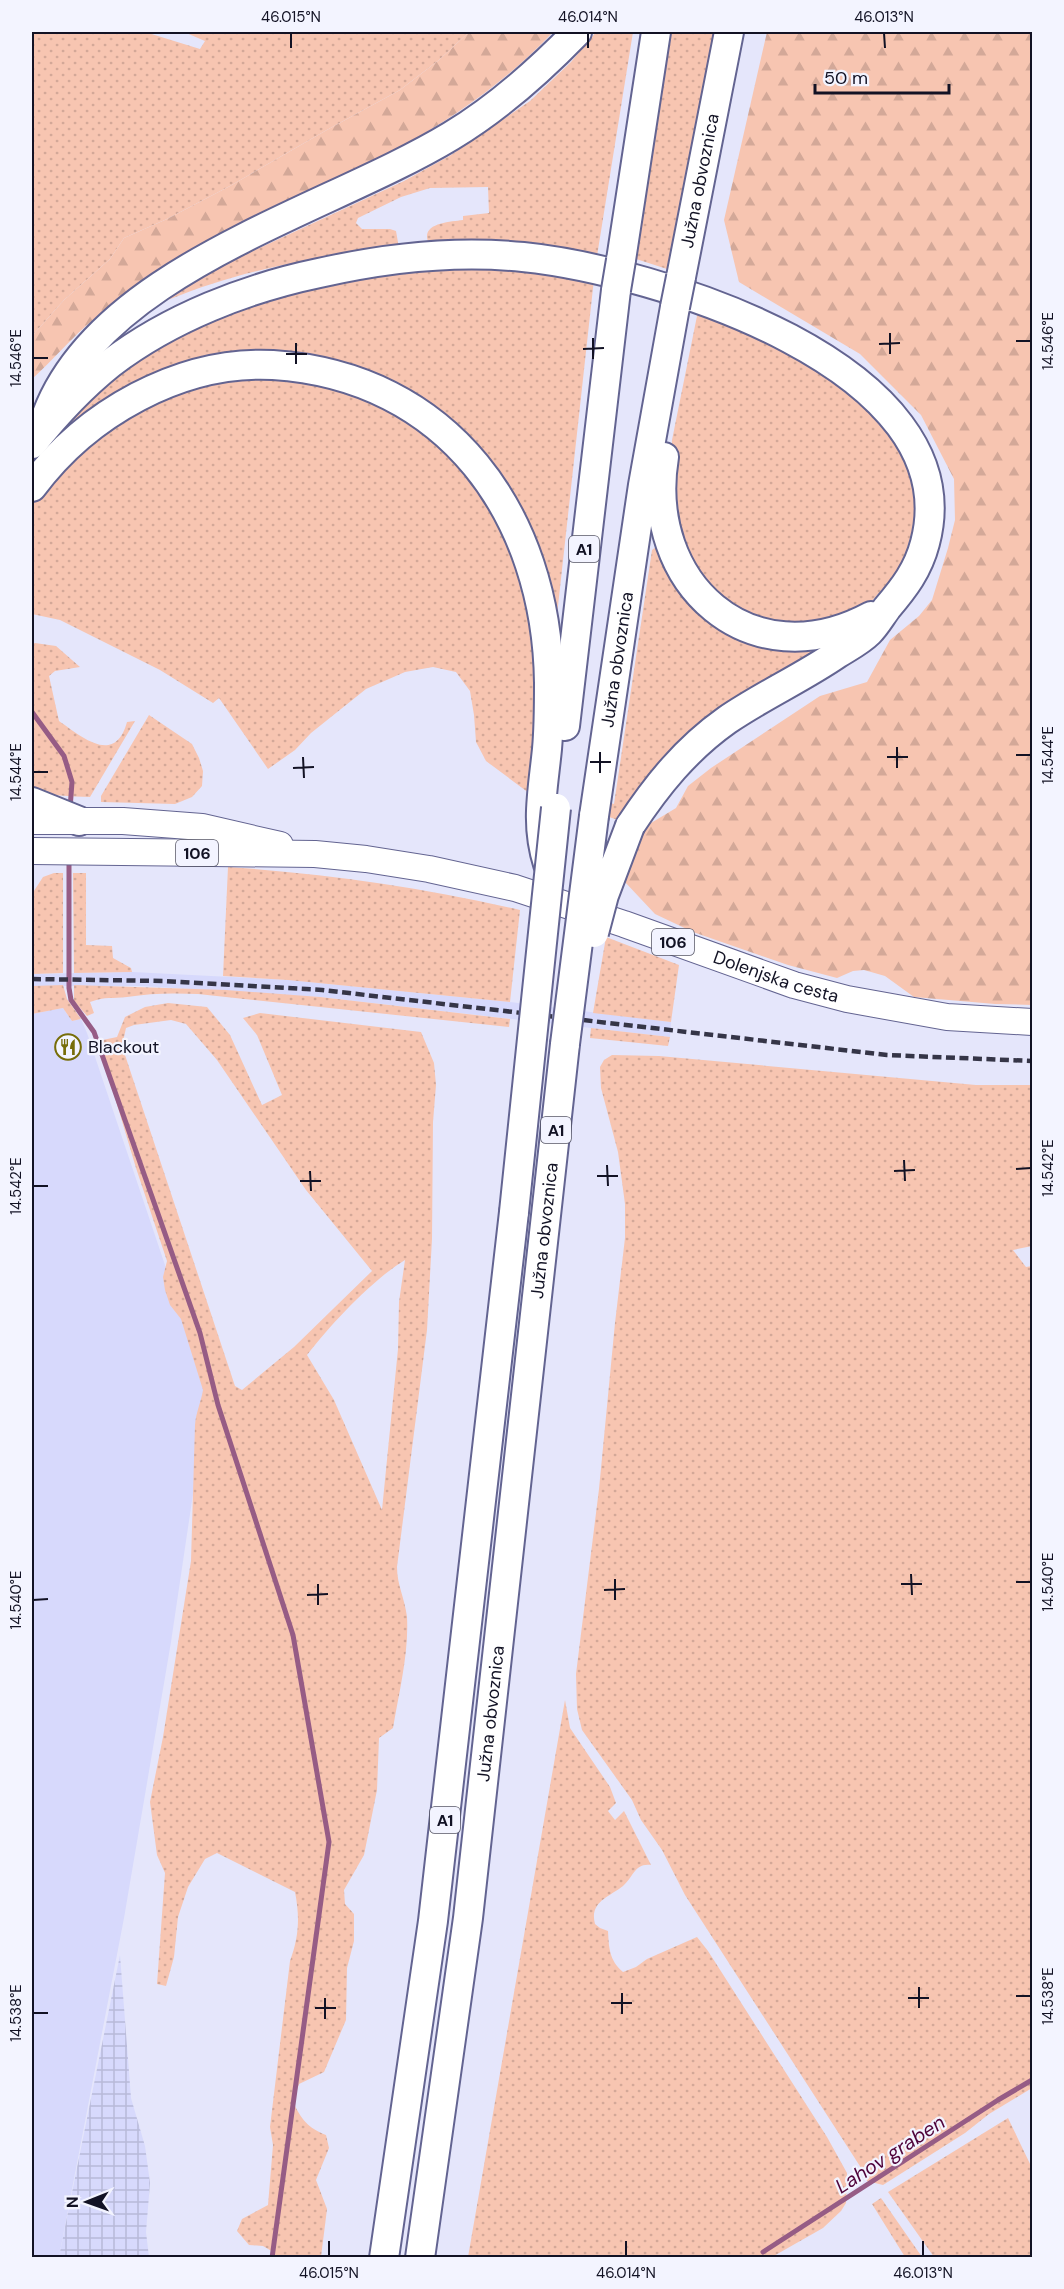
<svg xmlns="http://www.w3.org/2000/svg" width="1064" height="2289" viewBox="0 0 1064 2289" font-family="'DM Sans',sans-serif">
<defs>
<pattern id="industrial-grid" width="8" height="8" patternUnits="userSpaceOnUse" patternTransform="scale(1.5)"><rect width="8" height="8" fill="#d7d9fc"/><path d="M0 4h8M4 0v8" fill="none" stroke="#b8b9d8"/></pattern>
<pattern id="grass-dots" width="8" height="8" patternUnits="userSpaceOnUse" patternTransform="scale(1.5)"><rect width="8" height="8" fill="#f7c5b1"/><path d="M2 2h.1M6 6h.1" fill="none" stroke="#d3a898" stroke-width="1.8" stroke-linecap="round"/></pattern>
<pattern id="forest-firs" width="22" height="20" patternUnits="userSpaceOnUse" patternTransform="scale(1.5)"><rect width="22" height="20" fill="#f7c5b1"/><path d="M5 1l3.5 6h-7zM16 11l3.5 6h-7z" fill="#d3a898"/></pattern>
</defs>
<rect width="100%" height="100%" fill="#e5e6fb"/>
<path fill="#d7d9fc" d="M132 972 288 980 510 1002 671 1022 670 1037 320 997 141 986H32V974Z
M63 1008 72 1021 81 1019 87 1033 208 1393 171 1642 124 1918 59 2257 32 2258V1014Z"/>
<path fill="url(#industrial-grid)" d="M120 1955 131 2098 145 2146 150 2183 146 2232 149 2257H59Z"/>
<path fill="url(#grass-dots)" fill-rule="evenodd" d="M32 32H145L200 49 205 41 184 32H469L439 60 400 90 325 131 230 186 167 219 124 238 110 259 64 300 32 336Z
M596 32H633L597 256 429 244C419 223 449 222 463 220V216L489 213 488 187 430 188 401 197 358 218 356 223 362 229H390L396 231 399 248C320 256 242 269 168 300L197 278 227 263 404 181 451 155 530 101 571 62Z
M669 32H714L667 269 633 258Z
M494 267 594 279 557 615 463 439 247 355 32 467 58 430 93 395 139 357 176 337 242 309 309 288 364 276 428 268Z
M698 311 810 364 859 399 902 449 916 502 912 531 904 560 888 583 869 604 803 629 739 616 688 563 670 493 672 440Z
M220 377 303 378 407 416 480 486 517 559 539 672 533 796 486 761 476 742 474 715 470 691 456 672 433 667 405 672 366 689 311 733 295 750 268 769 219 698 213 703 160 670 60 620 32 614V504L49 478 97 433 147 403Z
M656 547 660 548 687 594 828 645 621 821 609 817 611 803 614 804 652 550Z
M35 643 56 646 80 667 55 671 49 676 59 721C82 737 115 766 127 722L135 721 90 797C70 796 50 797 32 788V644Z
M149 715 192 744 199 758 203 771 202 786 192 797 175 804 101 802V796Z
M228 867C329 874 421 887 520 910L510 1002 288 980 223 976Z
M54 873H63V973L32 974V894L43 877Z
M73 873H86V945L112 946 113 958 131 968 132 972 74 973Z
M606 937 679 965 671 1022 593 1013Z
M63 985 67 999 81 1019 72 1021 63 1008 32 1014V986Z
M74 985 226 990 320 997 510 1019 509 1027 198 994C174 993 151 993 127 997 112 999 106 996 90 1002L94 1013 87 1016 74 1001Z
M168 1003 207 1007 230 1035 262 1105 282 1095 257 1035 243 1018 260 1013 421 1032 434 1063 436 1085 433 1122 432 1239 427 1330 397 1567C397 1585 405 1599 407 1617 409 1653 399 1692 393 1728L379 1738 377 1790 364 1855 344 1890 345 1904 354 1914V1941L347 1968 346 2020 324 2072 299 2084 293 2102C301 2119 308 2128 326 2135L329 2148 316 2180 327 2209 321 2257H275V2253L263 2246 249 2245 237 2231 242 2219 268 2205 273 2145 270 2127 290 1961C299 1937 300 1917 295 1892L217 1853 205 1859 188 1887 178 1917 174 1957 166 1986 157 1984 165 1873 157 1855 150 1802 163 1737 191 1561 195 1425C196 1412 201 1402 203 1390L181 1319 170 1305 165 1290 163 1277 167 1261 136 1168 98 1041 117 1037 125 1017 145 1007ZM171 1020 186 1024 217 1060 306 1190 372 1271 294 1347 242 1390 235 1386 122 1046 126 1028 134 1025ZM405 1260 399 1302 398 1349 382 1510 334 1400 307 1355C331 1324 372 1280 405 1260Z
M591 1028 670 1037 668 1046 590 1038Z
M612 1055 659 1056 976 1085H1032V1246L1013 1250 1026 1267 1032 1266V2088L989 2114 965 2133 883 2185 867 2181 865 2174 685 1895 662 1850 641 1820 632 1800 582 1730 577 1709 576 1674 599 1489 615 1323 625 1238V1204L618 1152 601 1088 600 1067 604 1060Z
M565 1700 570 1728 610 1787 616 1803 608 1811 615 1820 624 1811 651 1865C634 1863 634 1877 623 1886 609 1897 589 1902 595 1924L600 1928 608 1931C609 1948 609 1960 623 1972L636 1967 647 1959 697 1937 708 1951 827 2137 847 2173 846 2203 841 2211 823 2228 772 2257H468Z
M1008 2118 1032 2168V2257H934L888 2192Z
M881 2198 922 2257H905L872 2204Z"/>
<path fill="url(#forest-firs)" d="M469 32H553C511 77 457 116 402 146 342 179 277 201 218 235 174 259 133 287 94 319 72 337 53 360 32 379V336L64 300 110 259 124 238 167 219 230 186 325 131 400 90 439 60Z
M767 32H1032V1005L995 1004 914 997 885 976 864 970 853 971 837 978 788 965 693 932 655 914 624 881 630 862 646 826 676 808 688 786 711 768 820 696 867 682 890 640 919 616 932 600 948 548 955 520 954 479 921 415 860 354 739 282 724 220Z"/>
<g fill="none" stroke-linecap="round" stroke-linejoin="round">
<path stroke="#965c85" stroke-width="5" d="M32 712 64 756 72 782 70 809
M69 857V988L71 1000 94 1032 200 1333 218 1405 293 1635 329 1842 272 2258
M763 2252 998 2100 1032 2080"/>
<g stroke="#636491" stroke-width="28">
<g id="major">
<path d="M32 821H123L202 827 280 845"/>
<path id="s1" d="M32 851 315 854 366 859 429 869 515 888 624 924 794 985 847 999 947 1017 1032 1022"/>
</g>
</g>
<g stroke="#636491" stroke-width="32">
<g id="highway">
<path d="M621 260 656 32"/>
<path id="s2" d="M681 277 729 32"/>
<path d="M47 414C102 269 327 211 451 136 498 108 539 71 577 32"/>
<path d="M32 444C55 415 81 387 111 363 170 318 247 288 319 273 385 258 455 250 523 257 651 270 972 366 925 543 918 570 904 588 887 608 881 616 876 625 869 632 860 641 848 647 837 654 802 678 762 696 727 720 686 749 657 785 630 826"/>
<path d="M664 457C643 583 750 681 871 616"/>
<path d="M32 487C86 414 180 360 273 365 448 376 547 515 549 683 549 705 549 727 547 749 543 790 535 824 548 864"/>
<path d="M565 726 616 290"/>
<path d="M32 802 79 821"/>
<path id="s3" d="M594 816 643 485 675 307"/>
<path d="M384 2258 433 1921 514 1212"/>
<path id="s4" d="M420 2258 468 1918 565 1044"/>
</g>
</g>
<use href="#major" stroke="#fff" stroke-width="26"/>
<use href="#highway" stroke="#fff" stroke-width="28"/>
<path stroke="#353547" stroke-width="4.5" stroke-dasharray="9 4.5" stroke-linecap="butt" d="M32 979 163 981 322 990 887 1055 1032 1061"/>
<g stroke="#636491" stroke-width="32" stroke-linecap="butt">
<path id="highway-bridge" d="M616 290 621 260
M675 307 681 277
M594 933 604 895 630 826
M565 1044 594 816
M514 1212 556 808"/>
</g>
<use href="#highway-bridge" stroke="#fff" stroke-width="28"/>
</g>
<path fill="none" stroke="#121224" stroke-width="2" d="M291 33V48M588 33V48M884 33 885 48M890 333V354M593 338V359M1016 341H1031M296 343V364M879 344 900 343M583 349 604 348M286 354H307M33 358H48M897 747V768M600 752V773M1016 755H1031M303 757 304 778M887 757H908M590 762H611M293 768 314 767M33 772H48M904 1160 905 1181M607 1165 608 1186M1016 1169 1031 1168M310 1171 311 1191M894 1171 915 1170M597 1176H618M300 1181H321M33 1186H48M911 1574 912 1595M615 1579V1600M1016 1582H1031M318 1584V1605M901 1584H922M604 1590 625 1589M307 1595 328 1594M33 1600 48 1599M919 1987V2008M622 1993V2014M1016 1996H1031M325 1998V2019M908 1998H929M611 2003H632M315 2008H336M33 2013H48M329 2241V2256M626 2241V2256M923 2241V2256"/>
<defs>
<g id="restaurant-ring" transform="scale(1.35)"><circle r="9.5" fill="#f3f4ff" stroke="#776d09" stroke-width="1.5"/><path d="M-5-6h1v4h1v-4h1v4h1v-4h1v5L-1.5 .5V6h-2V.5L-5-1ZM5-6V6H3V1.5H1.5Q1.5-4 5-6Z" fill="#776d09"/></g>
</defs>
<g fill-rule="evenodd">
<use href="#restaurant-ring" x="68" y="1047"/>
</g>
<g text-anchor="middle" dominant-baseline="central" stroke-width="4.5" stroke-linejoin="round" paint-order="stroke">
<g fill="#f3f4ff" stroke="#565666" stroke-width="1.5">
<rect x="569" y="536" width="30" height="26" rx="4.5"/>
<rect x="176" y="840" width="42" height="26" rx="4.5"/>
<rect x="652" y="929" width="42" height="26" rx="4.5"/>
<rect x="541" y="1117" width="30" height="26" rx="4.5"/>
<rect x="430" y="1807" width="30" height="26" rx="4.5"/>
</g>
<g font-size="16" font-weight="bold" fill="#121224">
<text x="584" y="549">A1</text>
<text x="197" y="853">106</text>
<text x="673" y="942">106</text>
<text x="556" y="1130">A1</text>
<text x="445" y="1820">A1</text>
</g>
<g font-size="18" fill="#121224" stroke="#f3f4ff">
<text stroke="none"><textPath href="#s2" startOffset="98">Južna obvoznica</textPath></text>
<text stroke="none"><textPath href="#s3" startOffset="158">Južna obvoznica</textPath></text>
<text stroke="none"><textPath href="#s1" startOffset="762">Dolenjska cesta</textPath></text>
<text stroke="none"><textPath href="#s4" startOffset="1035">Južna obvoznica</textPath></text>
<text stroke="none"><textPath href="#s4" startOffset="549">Južna obvoznica</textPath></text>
</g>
<g font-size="18" fill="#121224" stroke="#f3f4ff" text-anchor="start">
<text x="88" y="1047">Blackout</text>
</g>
<g font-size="20" font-style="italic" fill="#4f033a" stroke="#f3f4ff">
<text transform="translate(890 2154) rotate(-33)">Lahov graben</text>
</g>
</g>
<rect width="1064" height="2289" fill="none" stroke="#f3f4ff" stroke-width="66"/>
<g transform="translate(87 2202) rotate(269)" stroke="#f3f4ff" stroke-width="4.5" paint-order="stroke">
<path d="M0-4.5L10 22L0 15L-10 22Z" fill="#121224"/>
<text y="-9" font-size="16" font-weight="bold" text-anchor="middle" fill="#121224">N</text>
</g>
<path d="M815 84v9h134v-9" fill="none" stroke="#121224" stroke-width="3"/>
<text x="824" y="84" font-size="18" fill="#121224" stroke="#f3f4ff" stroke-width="4.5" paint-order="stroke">50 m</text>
<rect x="33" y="33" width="998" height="2223" fill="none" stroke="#121224" stroke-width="2"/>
<g font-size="15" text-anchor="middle" fill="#121224">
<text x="291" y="22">46.015°N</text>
<text x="588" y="22">46.014°N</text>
<text x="884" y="22">46.013°N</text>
<text transform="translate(1048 341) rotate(-90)" y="5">14.546°E</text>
<text transform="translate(16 358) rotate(-90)" y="5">14.546°E</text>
<text transform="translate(1048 755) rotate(-90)" y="5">14.544°E</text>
<text transform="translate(16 772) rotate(-90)" y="5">14.544°E</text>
<text transform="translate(1048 1168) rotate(-90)" y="5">14.542°E</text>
<text transform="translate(16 1186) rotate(-90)" y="5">14.542°E</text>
<text transform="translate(1048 1582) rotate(-90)" y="5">14.540°E</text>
<text transform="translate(16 1600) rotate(-90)" y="5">14.540°E</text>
<text transform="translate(1048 1996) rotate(-90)" y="5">14.538°E</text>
<text transform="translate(16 2013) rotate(-90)" y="5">14.538°E</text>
<text x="329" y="2278">46.015°N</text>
<text x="626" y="2278">46.014°N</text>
<text x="923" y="2278">46.013°N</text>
</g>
</svg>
